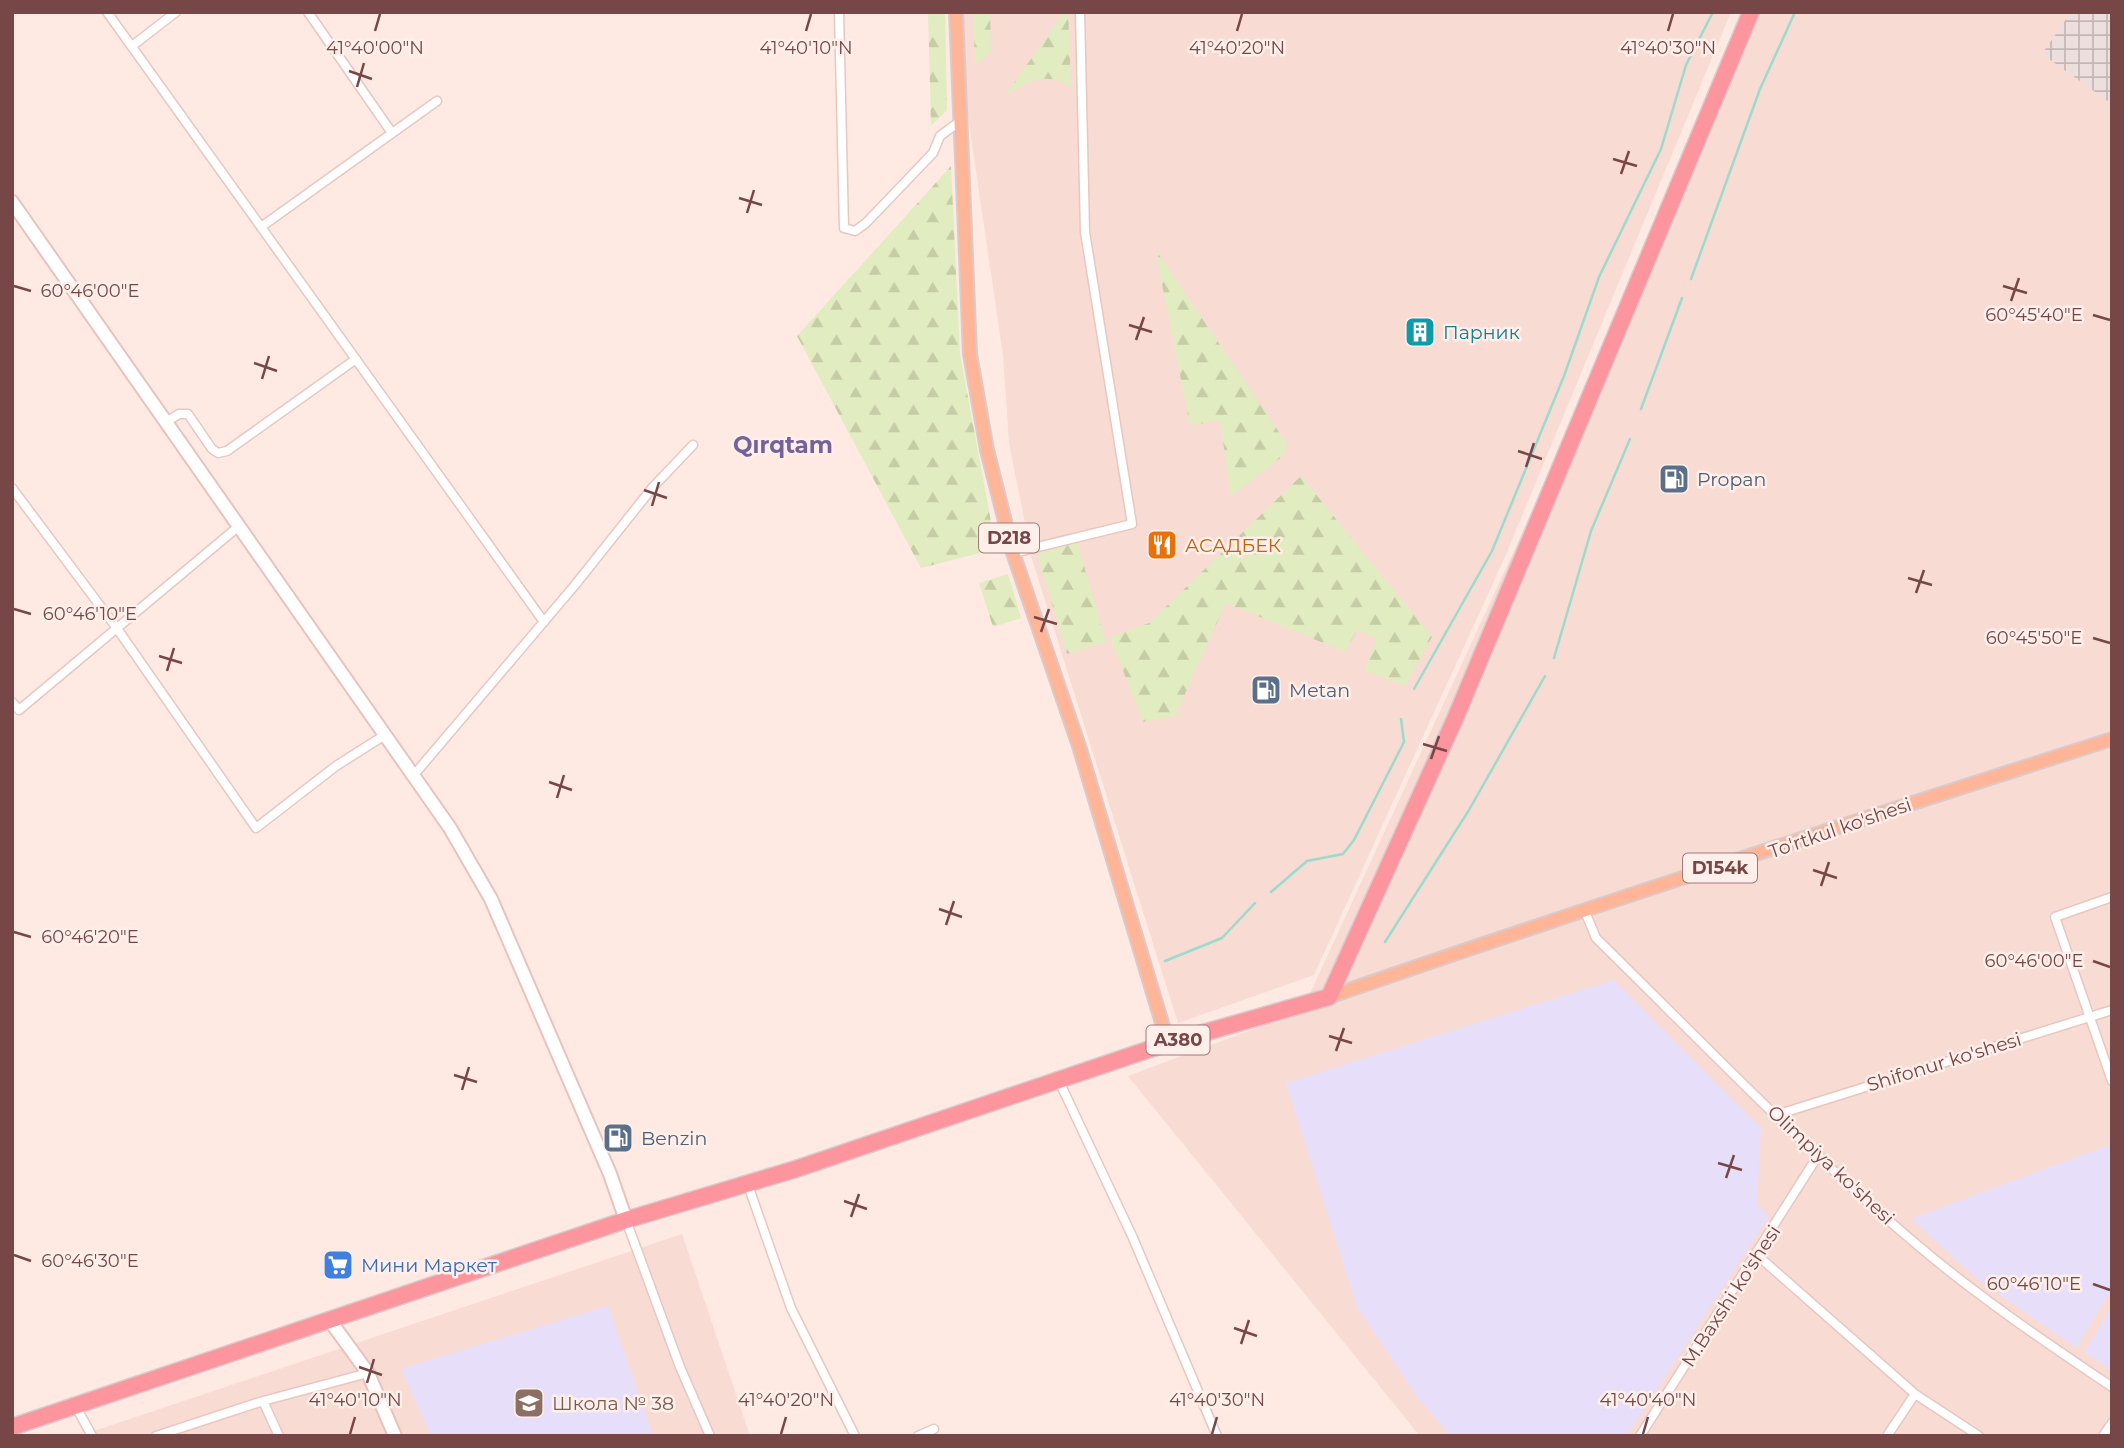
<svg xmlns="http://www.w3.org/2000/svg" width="2124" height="1448" viewBox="0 0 2124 1448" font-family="Montserrat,sans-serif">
<defs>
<pattern id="industrial-grid" width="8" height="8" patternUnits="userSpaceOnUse" patternTransform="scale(1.75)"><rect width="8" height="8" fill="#eddfde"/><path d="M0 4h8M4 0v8" fill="none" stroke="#c5b7b6"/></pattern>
<pattern id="forest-firs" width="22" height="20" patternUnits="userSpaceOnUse" patternTransform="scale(1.75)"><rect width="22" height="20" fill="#e1ecc0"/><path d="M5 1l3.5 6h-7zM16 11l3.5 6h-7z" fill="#c5cca6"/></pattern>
</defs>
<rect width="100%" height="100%" fill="#feeae2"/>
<path fill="#f8dbd3" d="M963 12H1731L1504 559 1314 975 1178 1023 1032 559 1009 443 1003 355 965 96Z
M1756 12H2112V1436H1420L1128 1076 1302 1011 1697 153Z
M682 1234 750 1436H79Z"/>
<path fill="url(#industrial-grid)" d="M2071 12H2112V104L2042 54Z"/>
<path fill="#e7dffa" d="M1614 980 1761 1128 1757 1204 1769 1216 1627 1436H1451L1418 1398 1357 1307 1286 1083Z
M2112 1144V1288L2076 1348 1978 1280 1911 1219Z
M608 1306 653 1436H431L401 1369Z
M2112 1307V1371L2084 1352Z"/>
<path fill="url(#forest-firs)" d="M928 12H945L947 110 931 126Z
M973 12H990L991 51 975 65Z
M1064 12H1068L1071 88C1047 69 1026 83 1004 97Z
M951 166 960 354 996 549 921 568 797 336Z
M1155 249 1287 444 1283 456 1231 496 1220 421 1190 425Z
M1301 476 1432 637 1405 686 1364 670 1377 639 1357 630 1345 652 1226 603 1175 716 1143 722 1110 637 1149 623Z
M1077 542 1106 642 1067 654 1037 554Z
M1008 574 1021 618 993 627 979 583Z"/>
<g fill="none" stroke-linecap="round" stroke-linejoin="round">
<path stroke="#9bdbcf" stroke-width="2.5" d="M1691 279 1760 89 1795 12
M1641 409 1682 298
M1554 658 1591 531 1630 439
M1414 689 1492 551 1564 376 1599 277 1661 149 1686 65 1713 12
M1271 892 1307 861 1343 854 1354 840 1404 742 1401 719
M1385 942 1469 810 1545 676
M1165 961 1222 938 1255 903"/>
<g stroke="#e8c7c2" stroke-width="11">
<path id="street" d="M107 12 544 622
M308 12 392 133
M839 12 844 228 855 231 866 223 933 153 940 136 959 122
M132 46 176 12
M261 227 437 101
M166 422 179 414H188L212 449 218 453 227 451 356 359
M12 488 116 627 256 828 336 766 385 735
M1013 553 1132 524 1085 232 1080 12
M12 702 19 710 239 526
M413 776 575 585 653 487 693 445
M2112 897 2055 917 2112 1081
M1584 909 1596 938C1700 1040 1804 1149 1915 1243 1977 1296 2044 1341 2112 1387
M1059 1081 1133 1238 1217 1436
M1776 1115 2112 1010
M748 1185 791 1308 855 1436
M626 1220 680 1367 710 1436
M1757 1255 1915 1394 1979 1436
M263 1401 279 1436
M75 1405 92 1436
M156 1436 263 1401 368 1373
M918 1436 934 1429
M1640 1436 1819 1154
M1887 1436 1915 1394
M2103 1436 2112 1423"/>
</g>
<g stroke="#eac2bd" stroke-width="16">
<path id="secondary" d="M12 202 450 828 491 899 610 1174 626 1220
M331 1322 368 1373 395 1436"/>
</g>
<g stroke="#d9cbcb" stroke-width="16">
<path id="primary" d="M956 12 970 354 987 450 1013 553 1079 746 1168 1043
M1329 997C1588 907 1850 823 2112 739"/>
</g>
<g stroke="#d9cbcb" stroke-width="19">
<path id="highway" d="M12 1427 626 1220 796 1169 1168 1043 1329 997 1455 719 1751 12"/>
</g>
<use href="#street" stroke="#fff" stroke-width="8"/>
<use href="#secondary" stroke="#fff" stroke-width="12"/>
<use href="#primary" stroke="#ffb598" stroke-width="12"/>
<use href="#highway" stroke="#fc959e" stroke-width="16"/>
</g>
<path fill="none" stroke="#774747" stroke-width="2.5" d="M375 31 380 14M806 31 811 14M1237 31 1242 14M1668 31 1673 14M349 71 372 79M357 87 364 63M1613 159 1637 166M1621 174 1629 151M739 198 762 205M747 213 754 190M14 286 31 291M2003 286 2027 293M2011 301 2019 278M2093 315 2110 320M1129 325 1152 332M1136 340 1144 317M254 363 277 371M262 379 269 356M1518 451 1542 459M1526 467 1534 443M644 490 667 498M652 506 659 482M1908 578 1932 585M1916 593 1924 570M14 609 31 614M1034 617 1057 624M1041 632 1049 609M2093 638 2110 643M159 656 182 663M167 671 174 648M1423 744 1447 751M1431 759 1439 736M549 782 572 790M557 798 564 775M1813 870 1837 878M1821 886 1829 862M939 909 962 917M946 925 954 901M14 932 31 937M2093 961 2110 967M1329 1036 1352 1043M1336 1051 1344 1028M454 1075 477 1082M462 1090 469 1067M1718 1163 1742 1170M1726 1178 1734 1155M844 1201 867 1209M851 1217 859 1194M14 1255 31 1261M2093 1284 2110 1290M1234 1328 1257 1336M1241 1344 1249 1320M359 1367 382 1375M367 1383 374 1359M350 1434 355 1417M781 1434 786 1417M1212 1434 1217 1417M1643 1434 1648 1417"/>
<defs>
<g id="building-square" transform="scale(1.575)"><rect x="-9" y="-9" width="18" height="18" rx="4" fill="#0f9aa8" stroke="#ffefea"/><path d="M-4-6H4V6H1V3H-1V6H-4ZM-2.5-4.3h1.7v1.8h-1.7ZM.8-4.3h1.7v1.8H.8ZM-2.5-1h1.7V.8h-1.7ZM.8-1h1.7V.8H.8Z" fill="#fff"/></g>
<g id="fuel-square" transform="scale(1.575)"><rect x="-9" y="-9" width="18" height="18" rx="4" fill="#5c6f8a" stroke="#ffefea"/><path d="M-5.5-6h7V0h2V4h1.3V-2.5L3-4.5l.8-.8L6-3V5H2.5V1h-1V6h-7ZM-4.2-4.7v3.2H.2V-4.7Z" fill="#fff"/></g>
<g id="restaurant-square" transform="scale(1.575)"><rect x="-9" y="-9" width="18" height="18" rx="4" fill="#e8710a" stroke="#ffefea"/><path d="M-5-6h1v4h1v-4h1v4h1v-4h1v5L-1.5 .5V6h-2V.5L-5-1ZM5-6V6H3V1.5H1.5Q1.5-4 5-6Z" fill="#fff"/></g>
<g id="supermarket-square" transform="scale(1.575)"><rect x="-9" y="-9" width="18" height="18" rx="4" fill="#3f7fe0" stroke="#ffefea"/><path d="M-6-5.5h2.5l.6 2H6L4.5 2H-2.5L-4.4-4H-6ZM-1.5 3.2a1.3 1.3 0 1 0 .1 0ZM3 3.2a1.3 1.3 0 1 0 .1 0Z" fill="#fff"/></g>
<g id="school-square" transform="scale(1.575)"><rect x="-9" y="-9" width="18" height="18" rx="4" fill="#8d6e63" stroke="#ffefea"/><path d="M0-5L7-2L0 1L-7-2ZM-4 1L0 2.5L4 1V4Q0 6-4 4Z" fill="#fff"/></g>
</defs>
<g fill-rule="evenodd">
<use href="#building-square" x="1420" y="332"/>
<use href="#fuel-square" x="1674" y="479"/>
<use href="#restaurant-square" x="1162" y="545"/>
<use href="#fuel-square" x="1266" y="690"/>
<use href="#fuel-square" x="618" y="1138"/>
<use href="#supermarket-square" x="338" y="1265"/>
<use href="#school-square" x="529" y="1403"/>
</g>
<g text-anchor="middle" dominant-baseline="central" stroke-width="5" stroke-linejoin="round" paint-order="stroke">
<g fill="#ffefea" stroke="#a07978" stroke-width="2">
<rect x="979" y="523.5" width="60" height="29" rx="5"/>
<rect x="1683" y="853.5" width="74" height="29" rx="5"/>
<rect x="1146.5" y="1025.5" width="63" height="29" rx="5"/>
</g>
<g font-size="18" font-weight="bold" fill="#774747">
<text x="1009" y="538">D218</text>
<text x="1720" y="868">D154k</text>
<text x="1178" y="1040">A380</text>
</g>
<g font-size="19" fill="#0d838f" stroke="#ffefea" text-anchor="start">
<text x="1443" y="332">Парник</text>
</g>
<g font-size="19" fill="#4e5e75" stroke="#ffefea" text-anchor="start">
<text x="1697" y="479">Propan</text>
<text x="1289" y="690">Metan</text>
<text x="641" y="1138">Benzin</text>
</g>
<g font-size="19" fill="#c56008" stroke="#ffefea" text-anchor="start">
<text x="1185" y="545">АСАДБЕК</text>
</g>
<g font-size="19" fill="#774747" stroke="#ffefea">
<text transform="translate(1840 828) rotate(-19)">To'rtkul ko'shesi</text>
<text transform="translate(1944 1062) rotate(-17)">Shifonur ko'shesi</text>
<text transform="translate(1831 1165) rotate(43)">Olimpiya ko'shesi</text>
<text transform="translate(1731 1296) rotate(-57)">M.Baxshi ko'shesi</text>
</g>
<g font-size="19" fill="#366cbe" stroke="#ffefea" text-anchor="start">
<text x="361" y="1265">Мини Маркет</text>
</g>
<g font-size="19" fill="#785e54" stroke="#ffefea" text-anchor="start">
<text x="552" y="1403">Школа № 38</text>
</g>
<g font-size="23" font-weight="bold" fill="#74629b" stroke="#ffefea">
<text x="783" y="445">Qırqtam</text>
</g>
</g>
<g font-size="18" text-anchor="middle" fill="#774747" stroke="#ffefea" stroke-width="5" stroke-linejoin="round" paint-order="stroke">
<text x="375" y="54">41°40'00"N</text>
<text x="806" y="54">41°40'10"N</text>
<text x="1237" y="54">41°40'20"N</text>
<text x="1668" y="54">41°40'30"N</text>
<text x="90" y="297">60°46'00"E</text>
<text x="2034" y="321">60°45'40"E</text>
<text x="90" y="620">60°46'10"E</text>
<text x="2034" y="644">60°45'50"E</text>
<text x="90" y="943">60°46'20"E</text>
<text x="2034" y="967">60°46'00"E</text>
<text x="90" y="1267">60°46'30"E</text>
<text x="2034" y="1290">60°46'10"E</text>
<text x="1648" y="1406">41°40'40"N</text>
<text x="355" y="1406">41°40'10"N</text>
<text x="786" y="1406">41°40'20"N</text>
<text x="1217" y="1406">41°40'30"N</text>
</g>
<rect width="2124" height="1448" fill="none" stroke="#774747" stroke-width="28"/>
</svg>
